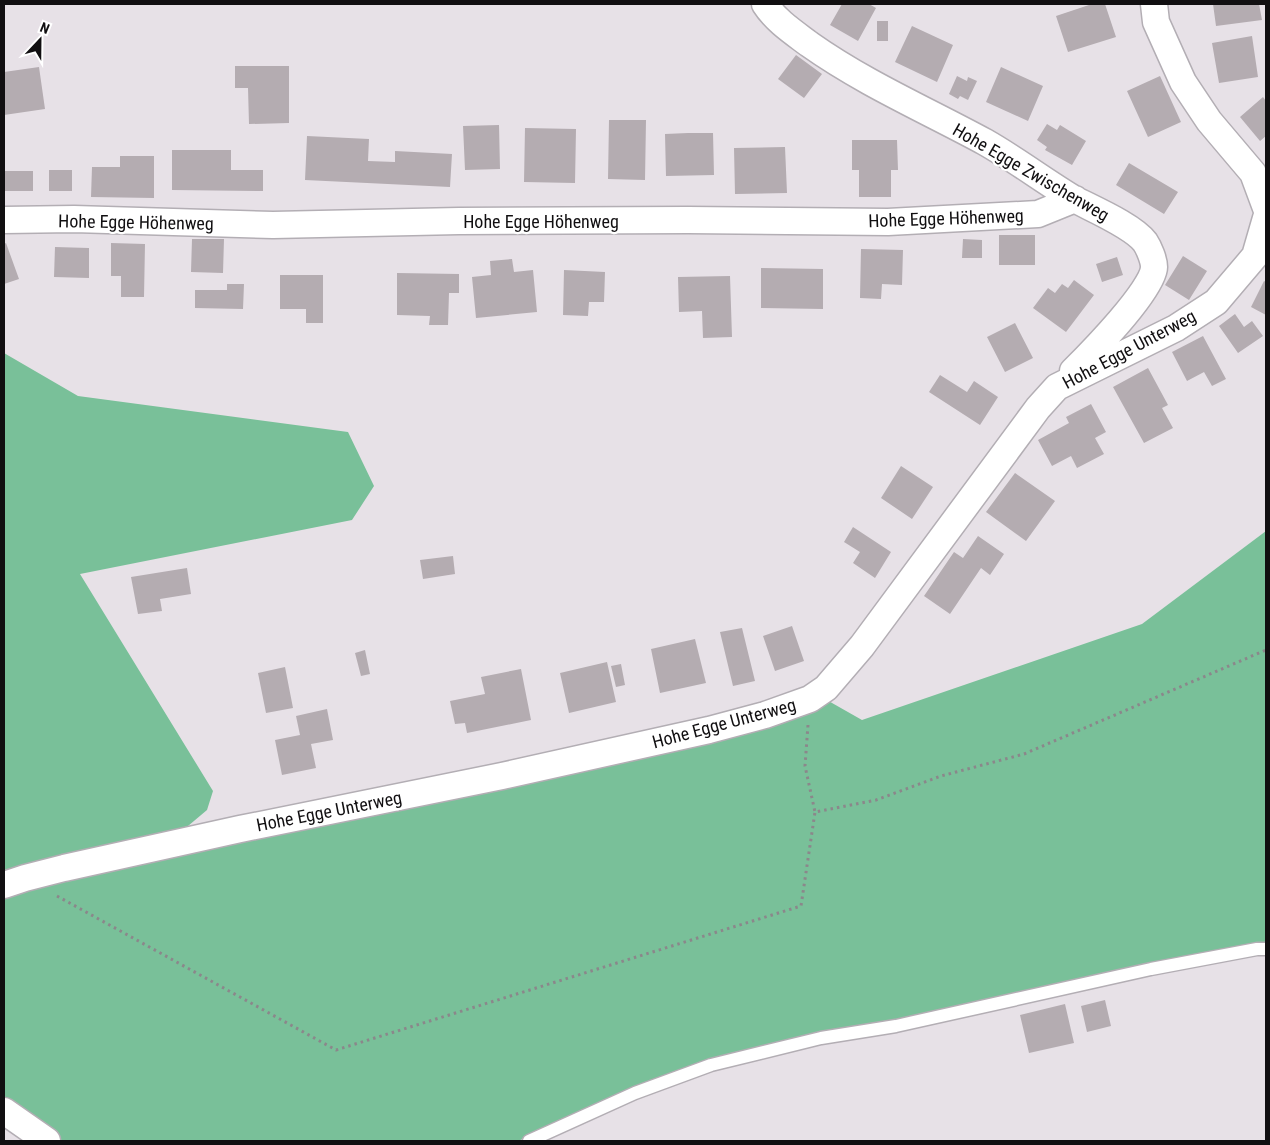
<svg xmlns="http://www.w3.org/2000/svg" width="1270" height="1145" viewBox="0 0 1270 1145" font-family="'Roboto Condensed',sans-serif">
<rect width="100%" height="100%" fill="#e7e1e7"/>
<path fill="#79c099" d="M4 353 78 396 348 432 374 486 352 520 80 574 213 791 207 810 188 826 95 854 4 876Z
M1266 531V944L707 1062 518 1141H62L26 1119 4 1102V893L825 699 862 720 1142 624Z"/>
<path fill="#b4acb1" d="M842 4H869L876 8 858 41 830 25Z
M1089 4H1105L1116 37 1068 52 1056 16 1089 5Z
M1213 4H1259L1262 20 1216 26Z
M877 21H888V41H877Z
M912 26 953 45 937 82 895 62Z
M1252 36 1258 77 1219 83 1212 43Z
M796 55 822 74 804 98 778 79Z
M235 66H289V123L249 124 248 88H235Z
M39 67 45 109 4 115V72Z
M1001 67 1043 86 1028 121 986 102Z
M957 76 967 81 968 77 977 81 968 100 960 96 958 99 949 94Z
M1160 76 1181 122 1148 137 1127 91Z
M1263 97 1266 101V136L1260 141 1240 117Z
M609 120H646L645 180 608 179Z
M1047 124 1057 130 1060 125 1086 141 1072 165 1045 150 1047 147 1037 140Z
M499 125 500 169 465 170 463 126Z
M525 128 576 129 575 183 524 182Z
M688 133H713L714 175 666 176 665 134Z
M307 136 369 139 368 161 395 162V151L452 154 450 187 305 180Z
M852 140H897L898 170H891V197H859V170H852Z
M785 147 787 193 735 194 734 148Z
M172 150H231V170H263V191L172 190Z
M120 156H154V198L91 197 92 167H120Z
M1129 163 1178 192 1164 214 1116 185Z
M49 170H72V191H49Z
M4 171H33V191H4Z
M999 235H1035V265H999Z
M192 239H224L223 273 191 272Z
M963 239 982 240V258H962Z
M6 243 19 279 4 284V244Z
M111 243 145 244 144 297H121V276H111Z
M55 247 89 248V278L54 277Z
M861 249 903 250 902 285 882 284 881 299 860 298Z
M1183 256 1207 271 1189 300 1165 285Z
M1117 257 1123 275 1102 282 1096 264Z
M512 259 514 272 533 270 537 312 476 318 472 277 491 275 490 261Z
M761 268 823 269V309L761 308Z
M564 270 605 272 604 302H589L588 316 563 315Z
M397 273 459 274V293H449L448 325H429L430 316 397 315Z
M280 275H323V323H306V309H280Z
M730 276 732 337 703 338 702 311 679 312 678 277Z
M1074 280 1094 295 1066 332 1033 308 1048 288 1055 293 1062 284 1068 288Z
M1264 281 1266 282V315L1251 307Z
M227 284H244L243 309 195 308V290H227Z
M1235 314 1244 327 1252 321 1263 336 1238 353 1219 326Z
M1015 323 1033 358 1005 372 987 337Z
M1203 336 1226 379 1212 386 1204 372 1187 381 1172 352Z
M1148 368 1168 405 1162 408 1173 428 1144 443 1113 387Z
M940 375 967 392 974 381 998 397 980 425 929 392Z
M1091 404 1106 432 1095 438 1104 454 1077 468 1071 456 1052 466 1038 440 1069 423 1066 417Z
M901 466 933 487 912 519 881 498Z
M1015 473 1055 501 1026 541 986 512Z
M853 527 891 552 875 578 853 563 860 552 844 542Z
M978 536 1004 554 990 575 981 568 950 614 924 596 954 552 963 558Z
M453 556 455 574 423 579 420 560Z
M187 568 191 594 160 599 162 611 138 614 131 577Z
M792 626 804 661 775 671 763 636Z
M742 628 755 681 733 686 720 632Z
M695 639 706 683 660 693 651 649Z
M365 650 370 674 361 676 355 653Z
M607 662 616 702 569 713 560 673Z
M621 664 625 685 616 687 611 666Z
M285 667 293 708 266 713 258 673Z
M521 669 531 720 467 733 465 723 455 724 450 701 485 694 481 677Z
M327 709 333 740 311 744 316 768 282 775 275 740 300 735 296 716Z
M1105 1000 1111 1026 1087 1032 1081 1006Z
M1065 1004 1074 1043 1029 1053 1020 1015Z"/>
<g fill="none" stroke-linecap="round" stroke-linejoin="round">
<g stroke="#b3aeb4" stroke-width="15">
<path id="lane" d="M529 1141 635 1093 711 1065 821 1038 896 1026 1151 969 1257 949H1266"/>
</g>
<g stroke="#b3aeb4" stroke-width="29">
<path id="street" d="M765 4C776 21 793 32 809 44 864 83 926 110 985 142 1015 159 1044 181 1074 199 1093 209 1133 226 1145 242 1149 248 1154 260 1154 267 1154 289 1090 354 1073 371
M1154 4 1156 22 1183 82 1209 121 1253 173 1266 208
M4 220 74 219 273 225 459 221 688 220 888 222 1038 214 1075 199
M4 885 25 878 64 868 240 829 502 776 709 730 765 715 810 699 826 688 862 646 1038 408 1057 387 1176 328 1216 302 1255 256 1266 218
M4 1111 47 1141"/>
</g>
<path stroke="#8b878b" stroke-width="3" stroke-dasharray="2.5 4" stroke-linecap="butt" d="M808 725 805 766 815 812 876 800 941 776 1024 754 1266 650
M57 896 336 1050 801 906 815 812"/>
<use href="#lane" stroke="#fff" stroke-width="12"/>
<use href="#street" stroke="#fff" stroke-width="26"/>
</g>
<g text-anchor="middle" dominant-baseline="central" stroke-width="4.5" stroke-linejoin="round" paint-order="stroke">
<g font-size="18" fill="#110f11" stroke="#fff">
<text transform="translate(1031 172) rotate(30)">Hohe Egge Zwischenweg</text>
<text transform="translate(946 218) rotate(-2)">Hohe Egge Höhenweg</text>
<text x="541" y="221">Hohe Egge Höhenweg</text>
<text transform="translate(136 222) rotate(1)">Hohe Egge Höhenweg</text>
<text transform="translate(1129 349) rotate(-28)">Hohe Egge Unterweg</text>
<text transform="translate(724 723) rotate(-15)">Hohe Egge Unterweg</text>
<text transform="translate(329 811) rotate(-11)">Hohe Egge Unterweg</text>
</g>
</g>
<rect width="1270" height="1145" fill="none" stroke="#110f11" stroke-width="10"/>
<g transform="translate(40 40) rotate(22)" stroke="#ffffff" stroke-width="4" paint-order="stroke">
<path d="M0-4L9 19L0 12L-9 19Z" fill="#110f11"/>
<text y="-8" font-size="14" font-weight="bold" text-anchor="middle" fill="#110f11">N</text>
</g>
</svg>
